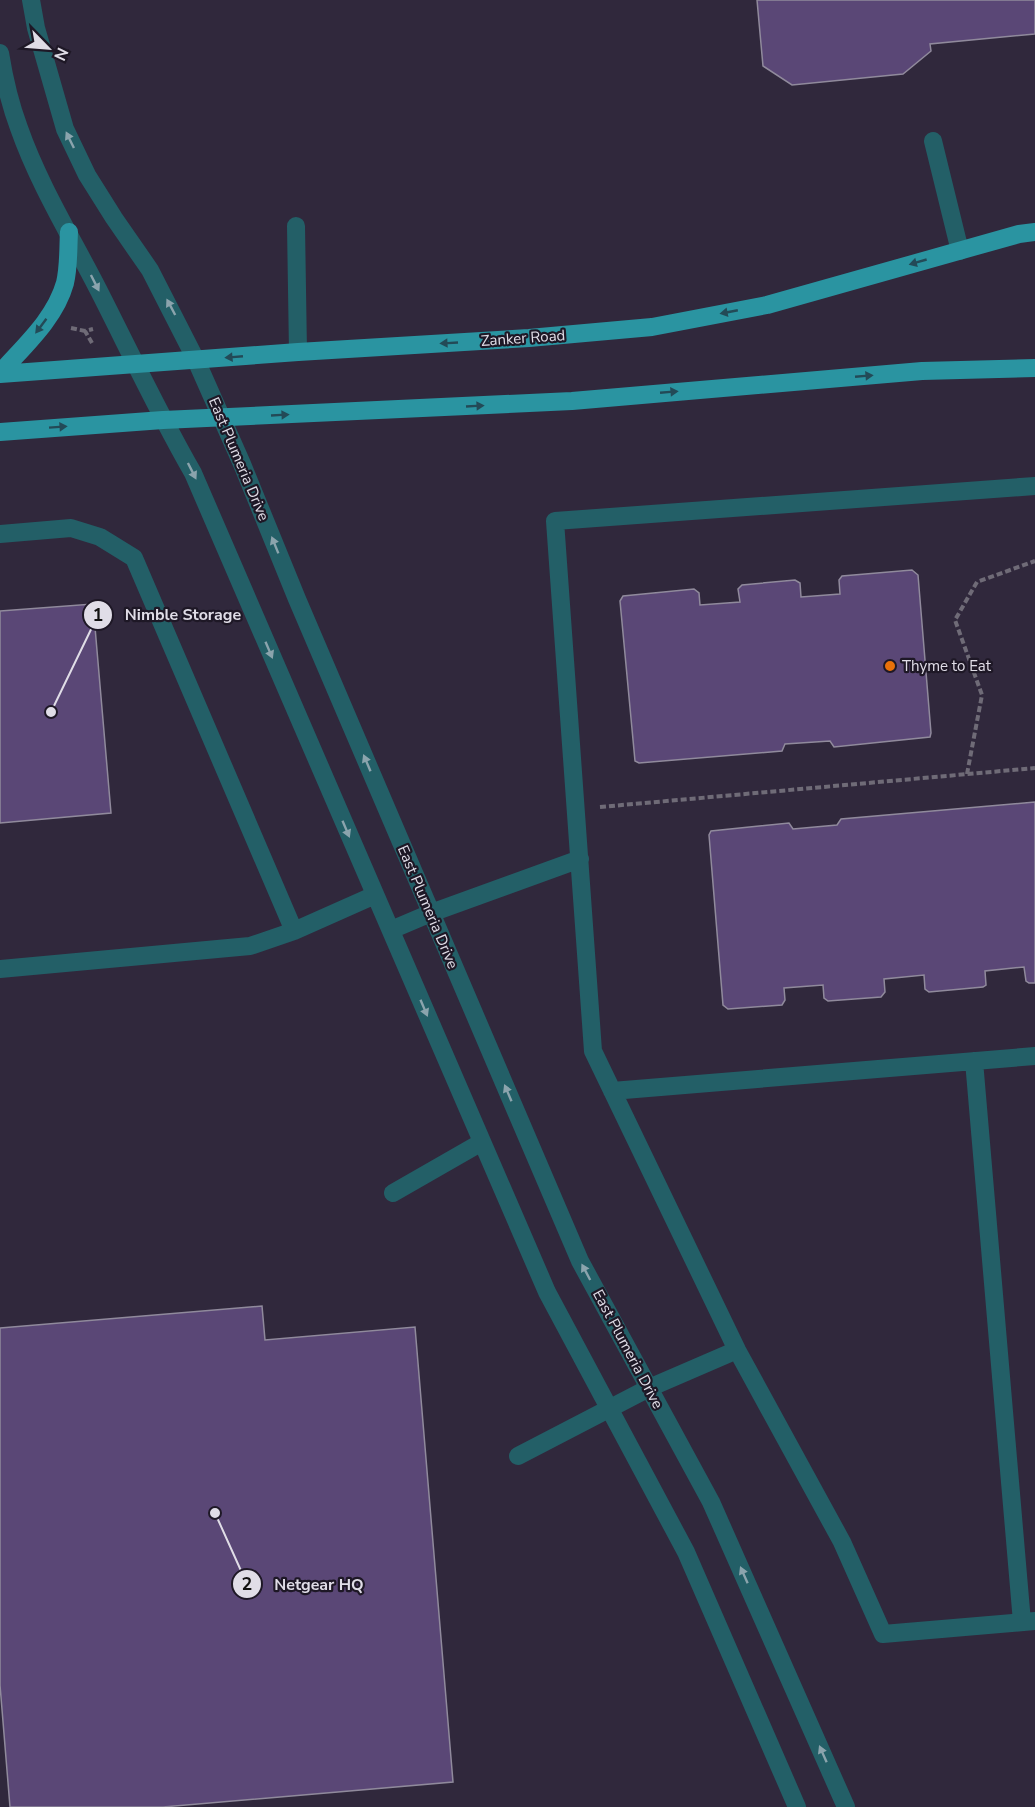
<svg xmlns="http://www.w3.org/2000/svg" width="1035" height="1807" viewBox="0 0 1035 1807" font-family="'Nunito Sans',sans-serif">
<rect width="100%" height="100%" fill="#272230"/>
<path fill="#30283c" d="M0 0H1035V1807H0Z"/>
<path fill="#5a4776" stroke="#908a9c" stroke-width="1.5" d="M757 0H1035V34L930 44 931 51 903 74 792 85 763 66Z
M912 570 918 575 931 733 930 737 834 747 830 741 785 744 782 751 639 763 635 761 620 601 623 596 694 589 699 593 700 605 740 602 738 589 742 585 795 580 800 583 801 597 840 594 839 580 842 576Z
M93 604 111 813 0 823V611Z
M1035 802V983H1029L1026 981 1024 967 985 971 986 985 983 987 929 992 925 989 924 975 884 979 885 992 881 997 828 1001 824 998 823 985 784 988 785 1000 782 1005 728 1009 723 1005 709 835 711 831 789 823 793 829 837 825 841 819Z
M262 1306 265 1340 415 1327 453 1782 163 1807H10L0 1685V1328Z"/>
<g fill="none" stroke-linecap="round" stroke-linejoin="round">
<path stroke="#6f6b77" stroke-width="4" stroke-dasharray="6 3" stroke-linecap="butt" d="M71 328 85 331
M92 343 85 331 93 329
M967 774 982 695 955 620 977 582 1035 561
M600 807 1035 768"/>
<path stroke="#235f67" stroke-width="18" d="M31 0 36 28 65 129 87 175 114 218 150 270 196 360 242 464 297 599 580 1261 711 1502 846 1807
M0 53C4 78 10 104 19 128 39 185 72 238 99 291 130 352 159 414 193 473L547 1292 686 1552 797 1807
M933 141 960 251
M296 226 298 352
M1035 486 555 521 593 1051 737 1350 842 1542 883 1634 1035 1621
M0 534 71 528 100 537 134 558 294 931
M391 930 431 913 580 859
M0 969 250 946 294 931 375 895
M974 1061 1022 1622
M612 1091 1035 1056
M393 1193 482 1142
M518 1456 649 1388 737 1350"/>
<path stroke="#2a94a1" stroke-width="18" d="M0 373C24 346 55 319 65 283 69 266 68 249 69 232
M0 374 298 352 529 338 652 327 767 305 1019 234 1035 232
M0 432 163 420 572 401 922 371 1035 368"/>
</g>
<defs><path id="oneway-solid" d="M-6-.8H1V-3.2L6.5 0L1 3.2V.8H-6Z" transform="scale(1.5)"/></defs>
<g fill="#8ba4ad">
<use href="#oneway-solid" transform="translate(70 140) rotate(-116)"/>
<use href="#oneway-solid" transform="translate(95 283) rotate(63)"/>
<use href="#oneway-solid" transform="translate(171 307) rotate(-118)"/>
<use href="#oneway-solid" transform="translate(192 471) rotate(63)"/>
<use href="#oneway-solid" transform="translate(275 545) rotate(-112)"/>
<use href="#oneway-solid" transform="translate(269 650) rotate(67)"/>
<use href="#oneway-solid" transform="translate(367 763) rotate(-113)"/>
<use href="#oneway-solid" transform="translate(346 829) rotate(67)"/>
<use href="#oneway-solid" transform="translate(424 1008) rotate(67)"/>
<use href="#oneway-solid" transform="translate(508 1093) rotate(-113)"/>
<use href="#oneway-solid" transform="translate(586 1272) rotate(-118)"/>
<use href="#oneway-solid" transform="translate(744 1575) rotate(-114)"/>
<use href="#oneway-solid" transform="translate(823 1754) rotate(-114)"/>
</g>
<g fill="#234a57">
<use href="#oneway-solid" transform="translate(918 262) rotate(164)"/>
<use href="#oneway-solid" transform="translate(729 312) rotate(169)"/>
<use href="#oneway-solid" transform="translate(41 326) rotate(127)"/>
<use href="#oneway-solid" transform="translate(449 343) rotate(177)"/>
<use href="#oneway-solid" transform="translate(234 357) rotate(175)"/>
<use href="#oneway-solid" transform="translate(864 376) rotate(-5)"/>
<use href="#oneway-solid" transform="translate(669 392) rotate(-5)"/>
<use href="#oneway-solid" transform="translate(475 406) rotate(-3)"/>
<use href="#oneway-solid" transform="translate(280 415) rotate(-3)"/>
<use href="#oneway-solid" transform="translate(58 427) rotate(-4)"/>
</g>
<circle fill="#e8710a" stroke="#1e1826" stroke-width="2" cx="890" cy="666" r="6"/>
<g text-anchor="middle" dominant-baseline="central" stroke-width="4.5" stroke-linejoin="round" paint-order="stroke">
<g font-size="15" fill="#e0dde7" stroke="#1e1826">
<text transform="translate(523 338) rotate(-4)">Zanker Road</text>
<text transform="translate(239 459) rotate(67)">East Plumeria Drive</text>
<text transform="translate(428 907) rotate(67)">East Plumeria Drive</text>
<text transform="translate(628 1349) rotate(62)">East Plumeria Drive</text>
</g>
<g font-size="15" fill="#e0dde7" stroke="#1e1826" text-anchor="start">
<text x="902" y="666">Thyme to Eat</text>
</g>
</g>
<path fill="none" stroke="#e0dde7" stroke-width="2" d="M51 712L98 615M215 1513L247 1584"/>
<g fill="#e0dde7" stroke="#1e1826" stroke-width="2">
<circle cx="51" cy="712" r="6"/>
<circle cx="215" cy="1513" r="6"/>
<circle cx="98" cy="615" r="15"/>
<circle cx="247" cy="1584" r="15"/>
</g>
<g font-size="18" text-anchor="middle" font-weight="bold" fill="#111">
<text x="98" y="621">1</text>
<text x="247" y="1590">2</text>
</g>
<g font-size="16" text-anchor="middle" font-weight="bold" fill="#e0dde7" stroke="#1e1826" stroke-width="4.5" stroke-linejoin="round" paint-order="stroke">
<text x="183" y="620">Nimble Storage</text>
<text x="319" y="1590">Netgear HQ</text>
</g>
<g transform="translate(48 48) rotate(115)" stroke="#1e1826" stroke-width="4.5" paint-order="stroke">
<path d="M0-4.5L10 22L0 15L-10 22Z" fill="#e0dde7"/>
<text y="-9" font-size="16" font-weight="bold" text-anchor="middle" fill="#e0dde7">N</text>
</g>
</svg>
